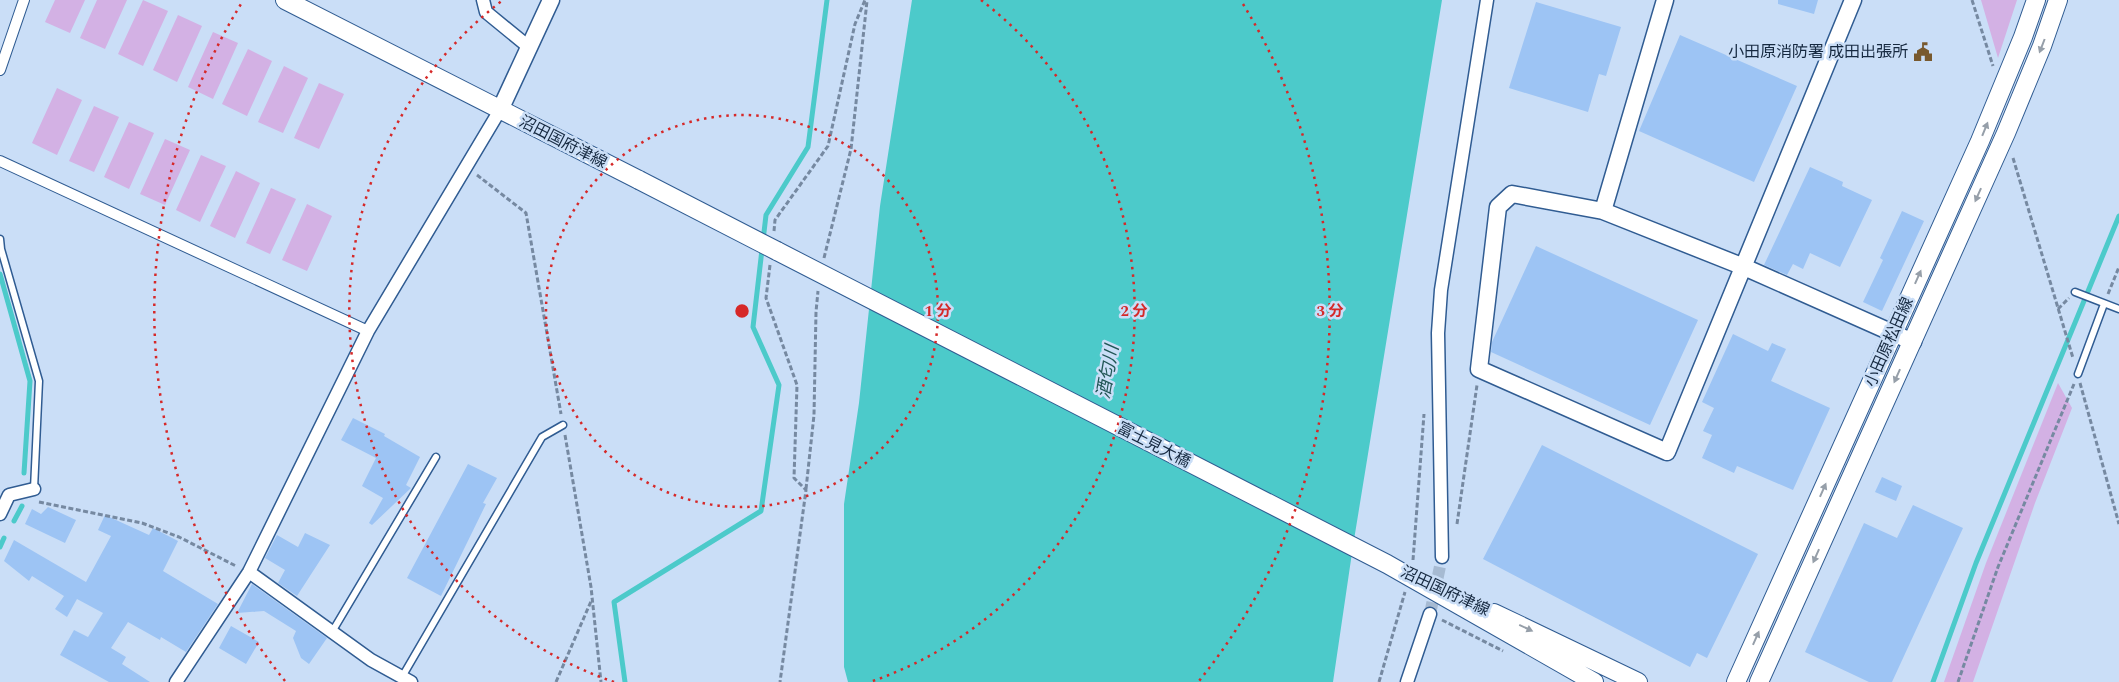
<svg xmlns="http://www.w3.org/2000/svg" width="2119" height="682" viewBox="0 0 2119 682" font-family="Spectral,'Noto Sans JP',serif">
<rect width="100%" height="100%" fill="#cadef7"/>
<path fill="#d3b1e4" d="M55 0H85L70 33 45 22Z
M97 0H127L105 49 80 38Z
M143 0 168 11 143 66 118 54Z
M1981 0H2017L1998 58Z
M178 15 202 26 177 82 153 70Z
M213 32 238 43 213 99 188 87Z
M248 49 272 61 247 116 222 104Z
M284 66 308 78 283 133 258 122Z
M319 83 344 94 319 149 294 138Z
M57 88 82 100 57 155 32 143Z
M94 106 119 117 94 172 69 161Z
M129 122 154 133 129 189 104 177Z
M165 139 190 150 165 205 140 194Z
M201 155 226 166 200 222 176 210Z
M236 171 260 183 235 238 210 226Z
M271 188 296 199 270 254 246 243Z
M307 204 332 216 307 271 282 260Z
M2058 383 2072 408 2035 503 1973 682H1944L1986 563Z"/>
<path fill="#4ccaca" d="M912 0H1442L1353 546 1333 682H848L844 667V504L859 403 880 206Z"/>
<g fill="none" stroke-linecap="round" stroke-linejoin="round">
<path stroke="#4ccaca" stroke-width="5" d="M0 274 30 381 24 473
M14 521 22 506
M0 547 4 538
M625 682 614 602 761 511 779 385 753 327 766 215 808 147 827 0
M1933 682 1976 563 2119 216"/>
</g>
<path fill="#9dc4f4" d="M1778 0H1818L1814 14 1778 4Z
M1536 2 1621 27 1606 76 1599 74 1588 112 1509 88Z
M1680 35 1797 86 1754 182 1639 131Z
M1810 167 1843 182 1842 186 1872 200 1840 267 1810 253 1803 269 1793 264 1787 275 1764 265Z
M1902 211 1924 221 1882 311 1863 302 1883 260 1880 258Z
M1536 246 1698 320 1650 425 1491 352 1492 342Z
M1733 334 1768 351 1772 343 1786 349 1771 381 1830 408 1793 490 1737 466 1734 473 1702 458 1712 435 1703 431 1714 408 1702 402Z
M353 418 385 434 384 436 420 457 406 485 411 488 372 525 369 523 383 498 362 486 376 458 341 440Z
M1542 445 1758 554 1707 658 1697 653 1690 667 1483 559Z
M468 464 497 478 483 503 486 504 441 596 407 578Z
M1882 477 1902 486 1896 501 1875 492Z
M1913 505 1963 528 1892 682H1869L1805 652 1864 523 1897 538Z
M48 507 76 520 65 543 25 524 32 509 41 514Z
M105 515 149 535 153 528 178 541 163 571 218 604 186 652 161 637 160 640 128 622 111 648 126 657 122 664 150 682H109L60 655 74 630 88 637 103 613 77 599 67 617 55 609 64 596 32 576 29 581 4 561 14 540 86 582 111 536 98 530Z
M305 533 330 545 297 596 278 583 285 570 265 558 277 535 298 547Z
M252 584 327 638 309 664 301 658 293 638 296 631 264 611 237 613Z
M231 626 259 642 246 664 219 648Z"/>
<g fill="none" stroke-linecap="round" stroke-linejoin="round">
<path stroke="#a6bad2" stroke-width="12" stroke-dasharray="12 6" stroke-linecap="butt" d="M1430 614 1442 557"/>
<g stroke="#305c92" stroke-width="9">
<path id="service" d="M0 239 1 249 39 381 34 489
M2075 292 2119 309
M2078 374 2104 304
M332 632 436 457
M402 677 542 437 563 425"/>
</g>
<g stroke="#305c92" stroke-width="12">
<path id="pedestrian" d="M0 70 24 0
M0 161 368 331"/>
</g>
<g stroke="#305c92" stroke-width="15">
<path id="minor" d="M483 0 486 12 530 48
M0 514 9 495 34 489
M1442 557 1438 333 1441 290 1487 0
M249 572 371 660 411 682
M176 682 249 572 368 331 500 110
M1407 682 1430 614"/>
</g>
<g stroke="#305c92" stroke-width="19">
<path id="tertiary" d="M1853 0 1667 452 1479 369 1498 207 1512 194 1603 211 1744 267 1913 342
M500 110 551 0
M1603 211 1665 0"/>
</g>
<g stroke="#305c92" stroke-width="20">
<path id="secondary" d="M285 0 639 180
M777 251 1387 564 1594 682
M1494 613 1638 682
M1736 682 1980 141 2023 37 2036 0
M1759 682 2006 133 2042 46 2058 0"/>
</g>
<path stroke="#7689a1" stroke-width="3" stroke-dasharray="5 2.5" stroke-linecap="butt" d="M1972 0 1993 66
M2013 158 2073 358
M477 175 526 213 561 414
M774 231 775 220 828 146 855 24 865 0
M824 258 851 149 867 1
M770 265 766 298 797 385 794 478 806 490 780 682
M2108 294 2119 267
M2058 309 2069 298
M2080 383 2119 524
M565 435 591 587 601 682
M806 489 814 415 816 312 818 291
M39 502 142 523 179 537 236 566
M1457 524 1477 385
M1413 560 1424 414
M1442 620 1503 651
M556 682 592 599
M1379 682 1405 592
M1958 682 1998 567 2074 384"/>
<use href="#service" stroke="#fff" stroke-width="6"/>
<use href="#pedestrian" stroke="#fff" stroke-width="10"/>
<use href="#minor" stroke="#fff" stroke-width="12"/>
<use href="#tertiary" stroke="#fff" stroke-width="16"/>
<use href="#secondary" stroke="#fff" stroke-width="18"/>
<g stroke="#305c92" stroke-width="20" stroke-linecap="butt">
<path id="secondary-bridge" d="M639 180 777 251"/>
</g>
<use href="#secondary-bridge" stroke="#fff" stroke-width="18"/>
</g>
<defs><path id="oneway-solid" d="M-6-.8H1V-3.2L6.5 0L1 3.2V.8H-6Z" transform="scale(1.25)"/></defs>
<g fill="#969fa9">
<use href="#oneway-solid" transform="translate(2042 46) rotate(111)"/>
<use href="#oneway-solid" transform="translate(1985 129) rotate(-68)"/>
<use href="#oneway-solid" transform="translate(1978 195) rotate(114)"/>
<use href="#oneway-solid" transform="translate(1918 277) rotate(-66)"/>
<use href="#oneway-solid" transform="translate(1897 376) rotate(114)"/>
<use href="#oneway-solid" transform="translate(1823 490) rotate(-66)"/>
<use href="#oneway-solid" transform="translate(1816 556) rotate(114)"/>
<use href="#oneway-solid" transform="translate(1526 628) rotate(25)"/>
<use href="#oneway-solid" transform="translate(1756 638) rotate(-66)"/>
</g>
<g fill="none" stroke="#d62828" stroke-width="2.5" stroke-dasharray="2.5 5">
<circle cx="742" cy="311" r="196"/>
<path d="M614 682A392 392 0 0 1 503 0M981 0A392 392 0 0 1 870 682"/>
<path d="M285 681A588 588 0 0 1 241 4M1243 4A588 588 0 0 1 1199 681"/>
</g>
<defs>
<g id="civic-bare" transform="scale(1.5)"><path d="M-.6-6.5H3V-4.5H.6V-3L4-1V1h2V6H-6V1h2V-1L-.6-3ZM-1.2 2.5V6h2.4V2.5Z" fill="#78592e" stroke="#cadef7" stroke-width="2.5" paint-order="stroke"/></g>
</defs>
<g fill-rule="evenodd">
<use href="#civic-bare" x="1923" y="52"/>
</g>
<g text-anchor="middle" dominant-baseline="central" stroke-width="5" stroke-linejoin="round" paint-order="stroke">
<g font-size="16" fill="#162940" stroke="#cadef7" text-anchor="end">
<text x="1908" y="52">小田原消防署 成田出張所</text>
</g>
<g font-size="16" fill="#162940" stroke="#cadef7">
<text transform="translate(563 142) rotate(27)">沼田国府津線</text>
<text transform="translate(1889 342) rotate(-66)">小田原松田線</text>
<text transform="translate(1154 445) rotate(27)">富士見大橋</text>
<text transform="translate(1445 591) rotate(25)">沼田国府津線</text>
</g>
<g font-size="18" font-style="italic" fill="#215656" stroke="#cadef7">
<text transform="translate(1108 372) rotate(-80)">酒匂川</text>
</g>
</g>
<circle cx="742" cy="311" r="8" fill="#d62828" stroke="#cadef7" stroke-width="2.5"/>
<g font-size="15" text-anchor="middle" font-weight="bold" fill="#d62828" stroke="#cadef7" stroke-width="5" stroke-linejoin="round" paint-order="stroke">
<text x="938" y="316">1 分</text>
<text x="1134" y="316">2 分</text>
<text x="1330" y="316">3 分</text>
</g>
</svg>
